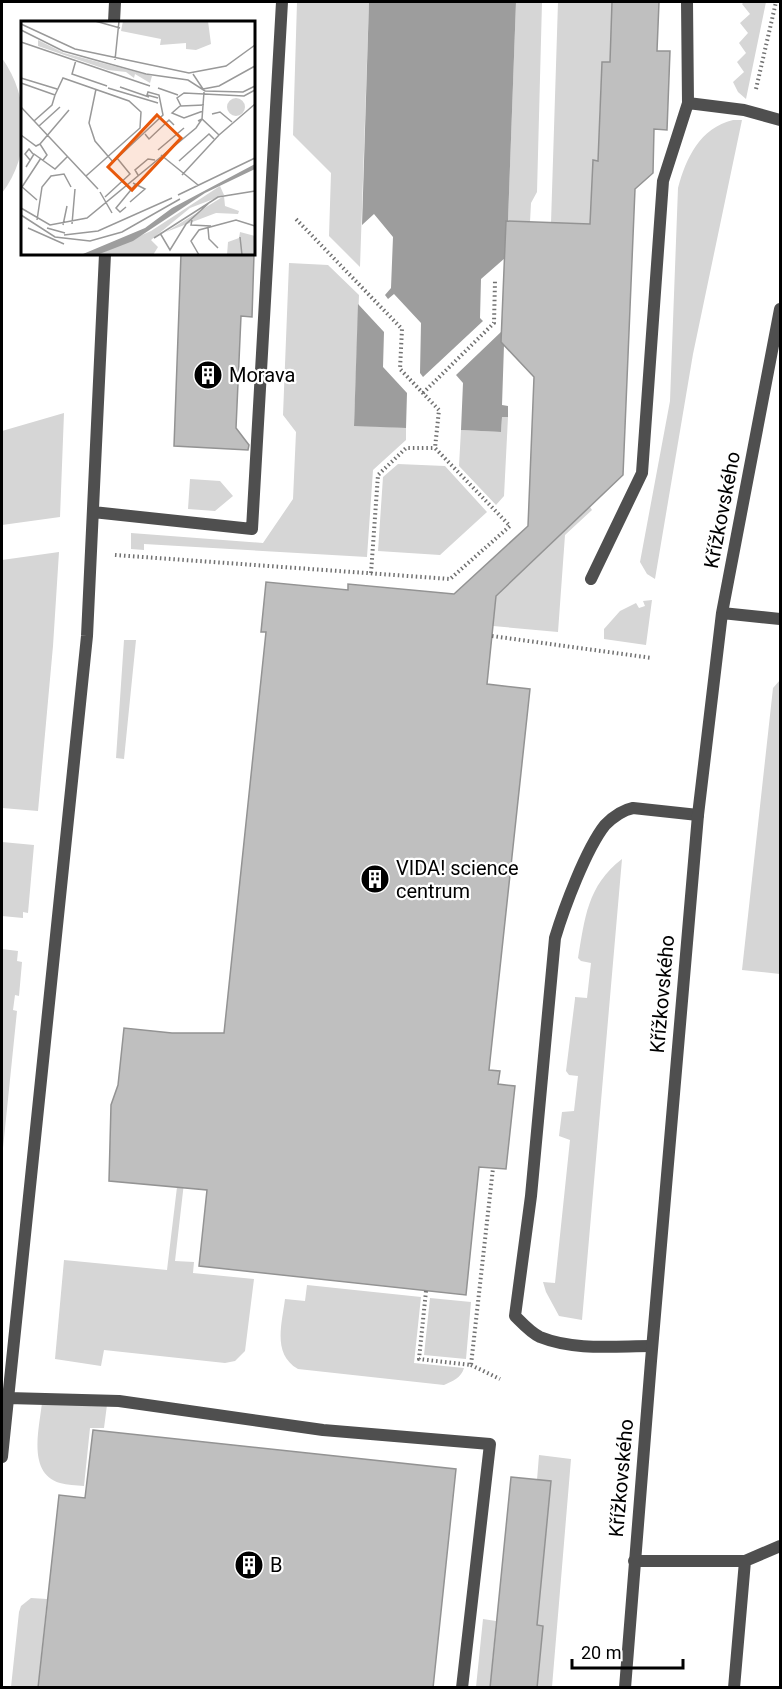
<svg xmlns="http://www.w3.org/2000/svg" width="782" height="1689" viewBox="0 0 782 1689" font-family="Roboto,sans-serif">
<rect width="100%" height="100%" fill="#fff"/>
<path fill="#d6d6d6" d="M297 2H369L360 267 329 236 331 173 293 135Z
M516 2H542L537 192 531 203 530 222 508 221Z
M558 2H612L610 62H602L599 128 631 162 593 161 589 242 551 223Z
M744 2H766L746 99 738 92 733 82 744 72 737 62 746 53 739 43 748 33 740 23 750 14 742 4Z
M2 58C30 97 32 155 2 193Z
M733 120H742L693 354 655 579 647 574 640 562 670 401 678 188C686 158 700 128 733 120Z
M289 263 328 265 359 295 354 425 406 428V440L373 470 367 557 144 544V550L131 549V533L263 543 293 499 296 432 283 415Z
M64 413 60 517 2 525V431Z
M502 417H508L504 496 496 505 459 466 461 430 501 432Z
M398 464 445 466 487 512 440 555 378 551 383 477Z
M190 479 220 481 233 496 215 511 188 509Z
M590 507 592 510 565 535 558 632 493 626 496 596Z
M59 552 53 646 38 811 2 808V560Z
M652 600 646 645 604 639V629L620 611 636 603 639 608 645 606 643 601Z
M124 640H136L124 759 116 758Z
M780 680V974L742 970 773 688Z
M2 842 34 845 28 913 23 912V918L2 916Z
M622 859 582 1320 559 1316 546 1292 543 1282 555 1283 570 1140 559 1136 562 1112 574 1111 578 1076 569 1075 566 1071 575 999V997L587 998 591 963 581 961 578 958C585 918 587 886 622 859Z
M2 949 18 951 17 961 22 962 19 996 15 995 13 1010 17 1011 2 1158Z
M188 1148 175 1261 194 1262 193 1273 254 1279 245 1351 235 1361 225 1363 104 1350 101 1366 55 1359 64 1260 167 1270 177 1187Z
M307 1285 421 1297 414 1363 464 1368C461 1378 453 1381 444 1385L298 1369C272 1354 282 1324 285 1299L305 1301Z
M430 1298 471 1302 466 1359 424 1355Z
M42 1402 107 1405 104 1428H90L84 1486C76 1485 67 1485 60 1483 26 1473 40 1426 42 1402Z
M539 1455 571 1459 552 1687H537L543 1626 502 1622 540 1590 551 1482 537 1480Z
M31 1598 47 1599 38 1687H11L19 1612 21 1606Z
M483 1619 496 1621 490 1687H476Z"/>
<path fill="#9d9d9d" d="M369 2H516L508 221H506L505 258 481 279 480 318 483 321 423 377 420 373 421 323 394 294 388 299 385 295 391 288 393 237 374 214 362 225Z
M358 304 384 332 383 367 407 393 406 428 354 426Z
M502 331 504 345 502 405 508 406V417H502L501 432 461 430 463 383 456 375Z"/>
<path fill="#bfbfbf" stroke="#939393" stroke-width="1.5" d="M612 2H659L657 51H670L667 130 654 129 653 173 635 189 623 475 496 596 487 684 530 689 489 1070 500 1071 498 1084 515 1086 506 1169 479 1167 466 1295 199 1266 207 1190 109 1181 111 1105 118 1085 124 1028 172 1033H224L266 632H261L266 582 348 590V584L454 594 528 526 534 377 501 342 506 221 590 224 593 160 598 161 602 62H610Z
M181 254H254L252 317 241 316 236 428 249 445 248 450 174 446Z
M93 1430 456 1469 433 1688H38L59 1495 85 1498Z
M511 1477 551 1481 537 1625 543 1626 537 1688H490Z"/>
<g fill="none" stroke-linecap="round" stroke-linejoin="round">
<path stroke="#717171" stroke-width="4" stroke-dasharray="1.5 3" stroke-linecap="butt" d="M756 89 776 2
M423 393 494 323 495 281
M115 555 450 579 510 526 435 448 439 410 400 369 402 329 295 218
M371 573 378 475 406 448H435
M492 636 652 658
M426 1291 419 1359 471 1365 493 1168
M471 1365 500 1379"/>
<path stroke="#4f4f4f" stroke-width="12" d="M114 22 115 2
M688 103 744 110 780 120
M93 512 252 529 282 2
M591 579 642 473 663 181 688 103 687 2
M652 1346C615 1346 575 1351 540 1337 531 1333 522 1323 515 1316L531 1196 555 938C564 908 586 849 605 825 612 818 623 810 633 808L698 815
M8 1398 119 1401 323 1430 490 1444 462 1688
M2 1457 87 636 105 254
M634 1561H745L780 1546
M734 1688 745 1561"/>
<path stroke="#4f4f4f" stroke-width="12" d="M722 613 780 619
M625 1688 651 1361 698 815 722 613 780 309"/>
</g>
<defs>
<g id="building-disc" transform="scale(1.5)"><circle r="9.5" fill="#000" stroke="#fff"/><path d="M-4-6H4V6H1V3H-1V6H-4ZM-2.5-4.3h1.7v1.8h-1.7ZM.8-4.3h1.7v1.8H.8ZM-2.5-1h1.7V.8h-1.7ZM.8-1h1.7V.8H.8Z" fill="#fff"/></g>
</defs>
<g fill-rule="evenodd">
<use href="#building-disc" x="208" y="375"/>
<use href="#building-disc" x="375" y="879"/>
<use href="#building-disc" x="249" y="1565"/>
</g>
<g text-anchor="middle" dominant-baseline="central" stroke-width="4.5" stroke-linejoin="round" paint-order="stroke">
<g font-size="20" fill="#000" stroke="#fff" text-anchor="start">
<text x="229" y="375">Morava</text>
<text x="396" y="868">VIDA! science<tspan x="396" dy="23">centrum</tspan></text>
<text x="270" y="1565">B</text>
</g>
<g font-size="20" fill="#000" stroke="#fff">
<text transform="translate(722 510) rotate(-79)">Křížkovského</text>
<text transform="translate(662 994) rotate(-85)">Křížkovského</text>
<text transform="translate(621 1478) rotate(-85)">Křížkovského</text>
</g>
</g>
<g transform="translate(21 21)">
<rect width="234" height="234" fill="#fff"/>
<path d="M102 0H187L190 23 175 29 165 28V22L139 24 140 18 100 10ZM17 19 43 32 131 55 129 62 114 53 113 57 105 51 87 49 17 25ZM206 86a9 9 0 1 1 18 0a9 9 0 1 1-18 0ZM199 165 203 174 169 187 130 219 137 226 132 234H76L130 210ZM203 175 204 185 218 190 217 193 195 192 145 211ZM219 211 234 215V234H206L207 221 218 217Z" fill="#d6d6d6"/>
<path d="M234 143V148L184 172 112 220 76 234 62 233 124 207 151 187Z" fill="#9d9d9d"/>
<path fill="none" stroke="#999" stroke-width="1.5" d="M74 0 99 7M0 3 54 28 168 52 205 45 234 24M0 9 42 30 125 53 167 59 184 70 222 71 234 65M0 21 129 65M55 39 51 53 86 65M94 39 98 0M172 53 182 68M0 57 36 68M0 62 34 74 31 84 13 100M99 66 128 76M87 67 137 82M137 67 157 74M75 68 68 102 74 120 92 141 142 94 138 74 127 71 126 74 137 77M182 68 198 65 234 45M34 74 42 57 108 80 120 91 119 107 65 155M183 84 160 85 156 77 163 72 223 75 234 69M159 85 151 92 163 97 182 90M0 86 77 168M191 93 199 91 211 101M177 100 181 98 198 114M18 105 39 86M124 113 128 118 148 99 153 104M0 114 15 125 19 123 26 134 22 139M19 123 48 89M137 129 163 107M140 134 177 164M9 139 4 133 8 128 12 133M158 140 188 113 193 118M5 146 13 133 34 148 46 136M117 154 114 149 127 138 134 139M161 154 198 114 234 83M0 165 16 179M1 166 20 137M79 171 91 192M157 174 234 137M84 176 109 153 96 137M109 181 124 168 112 162M105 186 99 191 95 187 114 164M0 187 29 204 66 197 175 107 181 98 183 71M0 194 34 216 69 220 101 211 159 178M16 199 21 166 30 155 43 153 50 166M171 199 170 204 190 205M51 203 54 168M42 204 46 185M7 207 43 223M26 207 44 212M187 207 188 218 197 227M139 212 149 229 165 203 189 181M43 214 77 210 151 177M219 216 221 234M133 217 197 176 234 170M178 234 170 220 178 209 215 199 234 205"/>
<path fill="#e8590c" fill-opacity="0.15" stroke="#e8590c" stroke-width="3" d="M136 94 160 117 111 169 87 146Z"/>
<rect width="234" height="234" fill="none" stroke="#000" stroke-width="3"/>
</g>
<rect width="782" height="1689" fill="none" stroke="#000000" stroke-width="6"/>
<path d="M572 1659v9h111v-9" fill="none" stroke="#000000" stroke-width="3"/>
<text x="581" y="1659" font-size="18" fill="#000000" stroke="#ffffff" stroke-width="4.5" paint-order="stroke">20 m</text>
</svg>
